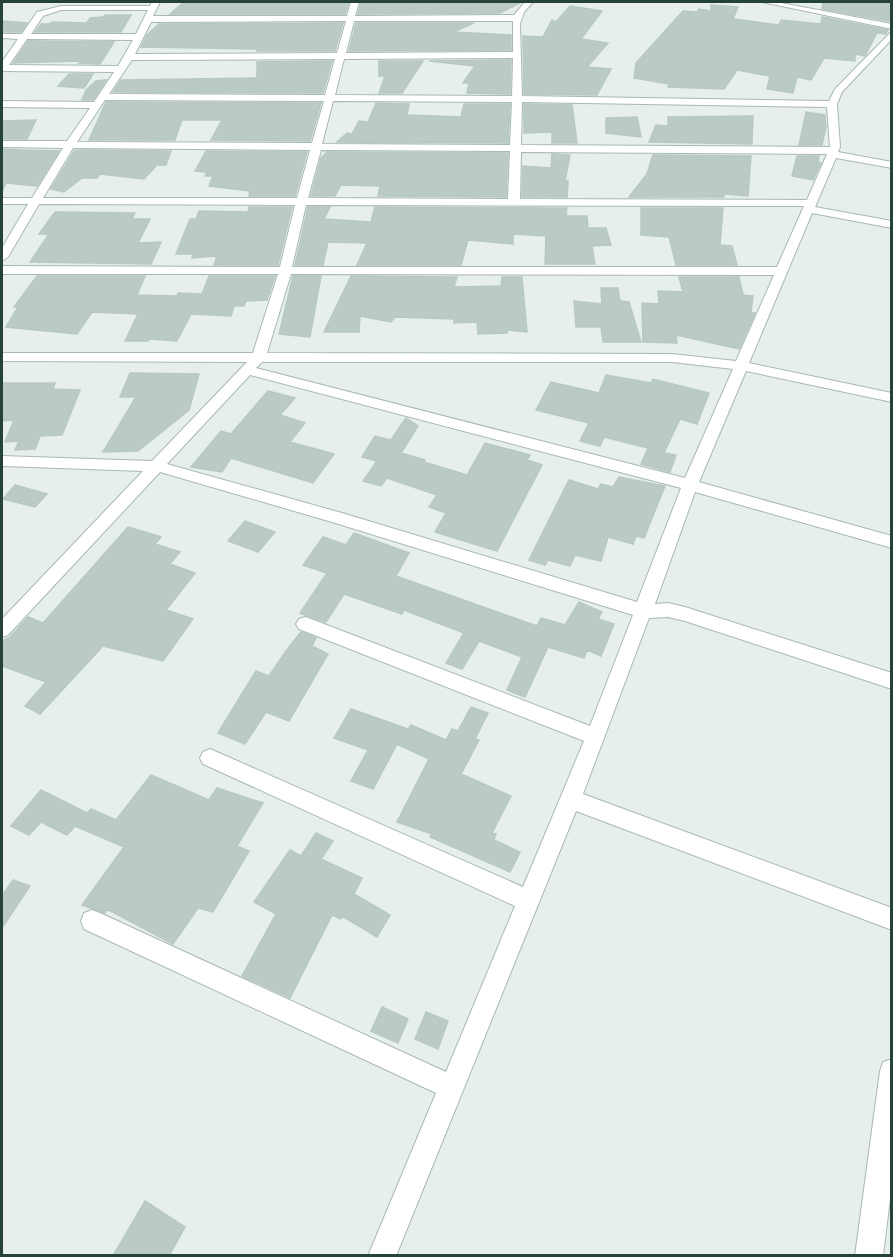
<svg xmlns="http://www.w3.org/2000/svg" width="893" height="1257" viewBox="0 0 893 1257" font-family="Mulish,sans-serif">
<rect width="100%" height="100%" fill="#e6efeb"/>
<path fill="#bbcac4" stroke="#b8c9c2" stroke-width="1.5" d="M184 2H349L345 14H170Z
M361 2H522L500 13 358 14Z
M823 2H891L889 21 822 9Z
M711 5 738 7 733 19 779 25 781 20 821 24 822 17 888 30 886 34 877 33 865 56 855 54V61L824 58 811 80 797 77 793 93 767 89 770 76 737 70 724 89 668 87 669 84 634 78 636 63 683 11 697 12 699 9 711 11Z
M570 6 602 11 581 39 608 43 587 67 611 69 597 95 524 94 523 36 543 37 552 20 556 22Z
M105 15H131L121 32H35L41 24H49L52 22 87 23 90 18 103 17Z
M2 21 27 23 21 32H2Z
M343 23 335 51H257V49L141 47 147 35 159 24Z
M356 23H474L453 32 511 35V50L349 51Z
M28 41 114 42 100 64 79 63 81 61 13 63Z
M511 60 510 94 467 93 469 83H463L475 66 429 61Z
M332 61 323 93 113 92 121 80 257 78V62Z
M379 61H423L402 93H379L385 76H379Z
M69 74H93L84 88 58 86Z
M106 80 93 100H82L86 90 96 81Z
M106 102 321 103 310 141 211 140 222 120H182L175 140H89Z
M376 103 409 104 407 115 461 117 464 104H510L508 143 337 142 347 133 352 134 359 121 368 122Z
M524 104 572 105 577 143H552V132L524 133Z
M806 112 825 115 826 127 822 145H799Z
M753 116 752 144 649 142 656 125 668 126V117Z
M637 117 641 137 606 133V118Z
M36 120 27 139H2V121Z
M2 149 22 150 59 151 37 186 6 183 2 192Z
M74 151 84 150 171 151 166 165H157L144 179 100 174 97 178H82L64 192 51 189Z
M206 151 307 152 295 196H249L250 191 209 186 213 176H205L207 172 195 171Z
M327 152 508 153 506 197 378 196 380 186 341 185 335 196H311L321 158Z
M552 154 570 155 565 181H568L567 197H522L523 166 551 168Z
M653 155 751 156 748 196 724 194V197H629L647 174Z
M797 156H819L818 162 821 163 813 180 792 176Z
M249 207H292L278 265H214L217 256 192 258 193 254H176L190 219H196L199 211 248 212Z
M308 207H330L324 219 371 222 375 207 567 208 566 216H587L588 228H606L611 245 592 246 595 264H545L546 236 513 234V244L468 240 461 265H357L367 243 328 242 323 265H295Z
M641 208H723L720 245 732 246 737 265H676L669 237 641 235Z
M55 212 135 213 132 219H150L138 243 161 242 151 264 30 262 49 234H39Z
M37 276H145L137 295 177 296 178 293 202 294 209 276H275L267 300 246 301 244 306H234L231 316 191 314 177 341 149 339 148 341H125L138 314 92 312 77 334 6 327 18 307H14Z
M293 276H321L310 337 279 334Z
M351 276 457 277 454 287 501 286 502 277H522L527 332 507 330V333L478 334 477 322 454 323V319L395 317 391 322 360 316 359 332H324Z
M679 277H739L743 295 753 296 751 313H755L739 349 676 335 677 343 643 342 642 303 659 304 658 291 683 292Z
M601 288H618L620 301 629 302 641 342H603L601 327H576L574 301 602 304Z
M130 373 199 374 189 410 138 451 103 452 136 397H120Z
M606 375 651 383 653 379 709 393 697 424 680 419 664 453 676 455 670 472 641 464 648 448 604 437 600 446 580 441 589 423 536 410 551 382 599 393Z
M2 383H55L53 389 80 390 62 435 40 436 35 449 15 450 19 441 5 442 14 420 2 421Z
M268 391 295 398 280 415 305 423 290 442 334 454 313 483 231 458 222 472 191 467 221 431 231 434Z
M406 418 418 426 401 453 425 460 424 462 467 475 485 443 530 455 527 460 542 465 497 551 435 532 446 513 429 507 437 495 387 478 381 486 363 481 377 461 362 457 375 436 391 440Z
M619 477 665 486 644 538 636 536 633 544 608 537 601 561 575 555 570 566 548 560 545 565 529 560 569 480 598 489 601 484 613 487Z
M15 485 47 494 35 507 3 499Z
M245 521 275 532 258 552 228 541Z
M128 527 161 537 155 544 180 552 170 564 195 573 166 610 193 619 163 661 103 646 40 714 25 706 46 682 2 666V641L10 637 28 617 43 623Z
M354 533 409 553 396 576 537 626 541 618 565 625 579 602 602 612 598 619 614 624 601 656 587 650 584 658 548 647 525 697 507 690 522 657 479 641 462 669 446 663 464 633 404 610 402 614 344 594 326 622 300 613 327 573 303 565 323 537 346 545Z
M301 632 316 638 312 646 328 654 289 721 266 712 245 744 218 733 256 671 269 676 286 651Z
M471 707 488 713 475 739 479 740 461 774 511 796 492 833 496 834 494 840 520 852 510 872 430 837 432 834 397 822 429 759 397 744 373 789 351 781 368 750 334 738 351 709 408 729 411 725 446 740 452 729 458 731Z
M151 775 209 800 217 788 263 803 237 846 249 851 213 912 198 908 173 944 107 909 105 913 82 905 124 847 75 826 67 835 41 822 29 835 11 826 41 790 87 813 91 809 116 820Z
M316 833 333 841 321 859 362 878 354 894 390 915 377 937 342 916 341 919 332 915 290 998 242 976 276 914 254 902 290 850 301 856Z
M13 880 30 886 2 928V896Z
M382 1007 408 1019 398 1043 371 1031Z
M426 1012 448 1021 438 1049 415 1039Z
M145 1201 185 1227 169 1256H113Z"/>
<g fill="none" stroke-linecap="round" stroke-linejoin="round">
<g stroke="#a8b8b2" stroke-width="2">
<path id="minor" d="M152 2H160L153 16H347L351 2H359L355 16 514 15 525 2H533L524 12 520 24 522 96 829 101 835 89 892 31V39L842 92 837 104 840 147 838 152 892 162V168L836 158 815 207 892 221V228L812 213 749 363 892 393V402L746 371 699 482 892 536V548L695 492 655 604 668 603 685 607 892 673V689L685 621 668 617 649 618 583 794 892 908V930L576 811 396 1256H368L436 1093 84 929 81 921 84 913 92 910 100 913 446 1072 515 906 203 764 200 758 203 752 210 749 217 752 523 887 584 741 299 629 296 624 299 619 305 617 311 619 590 726 633 615 332 522 160 472 8 635 2 637V619L143 471 2 466V456L152 461 247 362 2 361V353H253L278 274H2V266L280 267 295 205 39 204 8 257 2 261V248L28 204H2V198H32L63 148 2 147V141H67L90 108 2 107V101L94 102 114 72 2 71V62L18 39 2 38V34H22L37 12 61 6H150ZM61 10H148L136 34H31L43 16ZM346 21 337 53 135 54 151 22ZM354 21H513V52L346 53ZM27 39 133 40 118 66 9 65ZM513 58 512 96 335 95 344 59ZM335 59 325 95 109 94 132 60ZM105 100 324 101 312 143 77 142ZM333 101 512 102 510 145 322 144ZM522 102 827 107 830 147 521 145ZM73 148 310 150 297 198H43ZM321 150 510 151 508 199 308 198ZM521 152 827 154 807 200 520 199ZM306 205 804 206 777 267H292ZM291 274 774 275 736 361 672 354 267 353ZM262 362H672L733 369 685 478 256 368ZM250 375 681 488 637 602 342 513 167 464Z
M762 2H776L892 24V29Z
M892 1059V1182L883 1256H855L880 1071 883 1062Z"/>
</g>
<use href="#minor" fill="#fff" fill-rule="evenodd"/>
</g>
<rect width="893" height="1257" fill="none" stroke="#24423a" stroke-width="6"/>
</svg>
